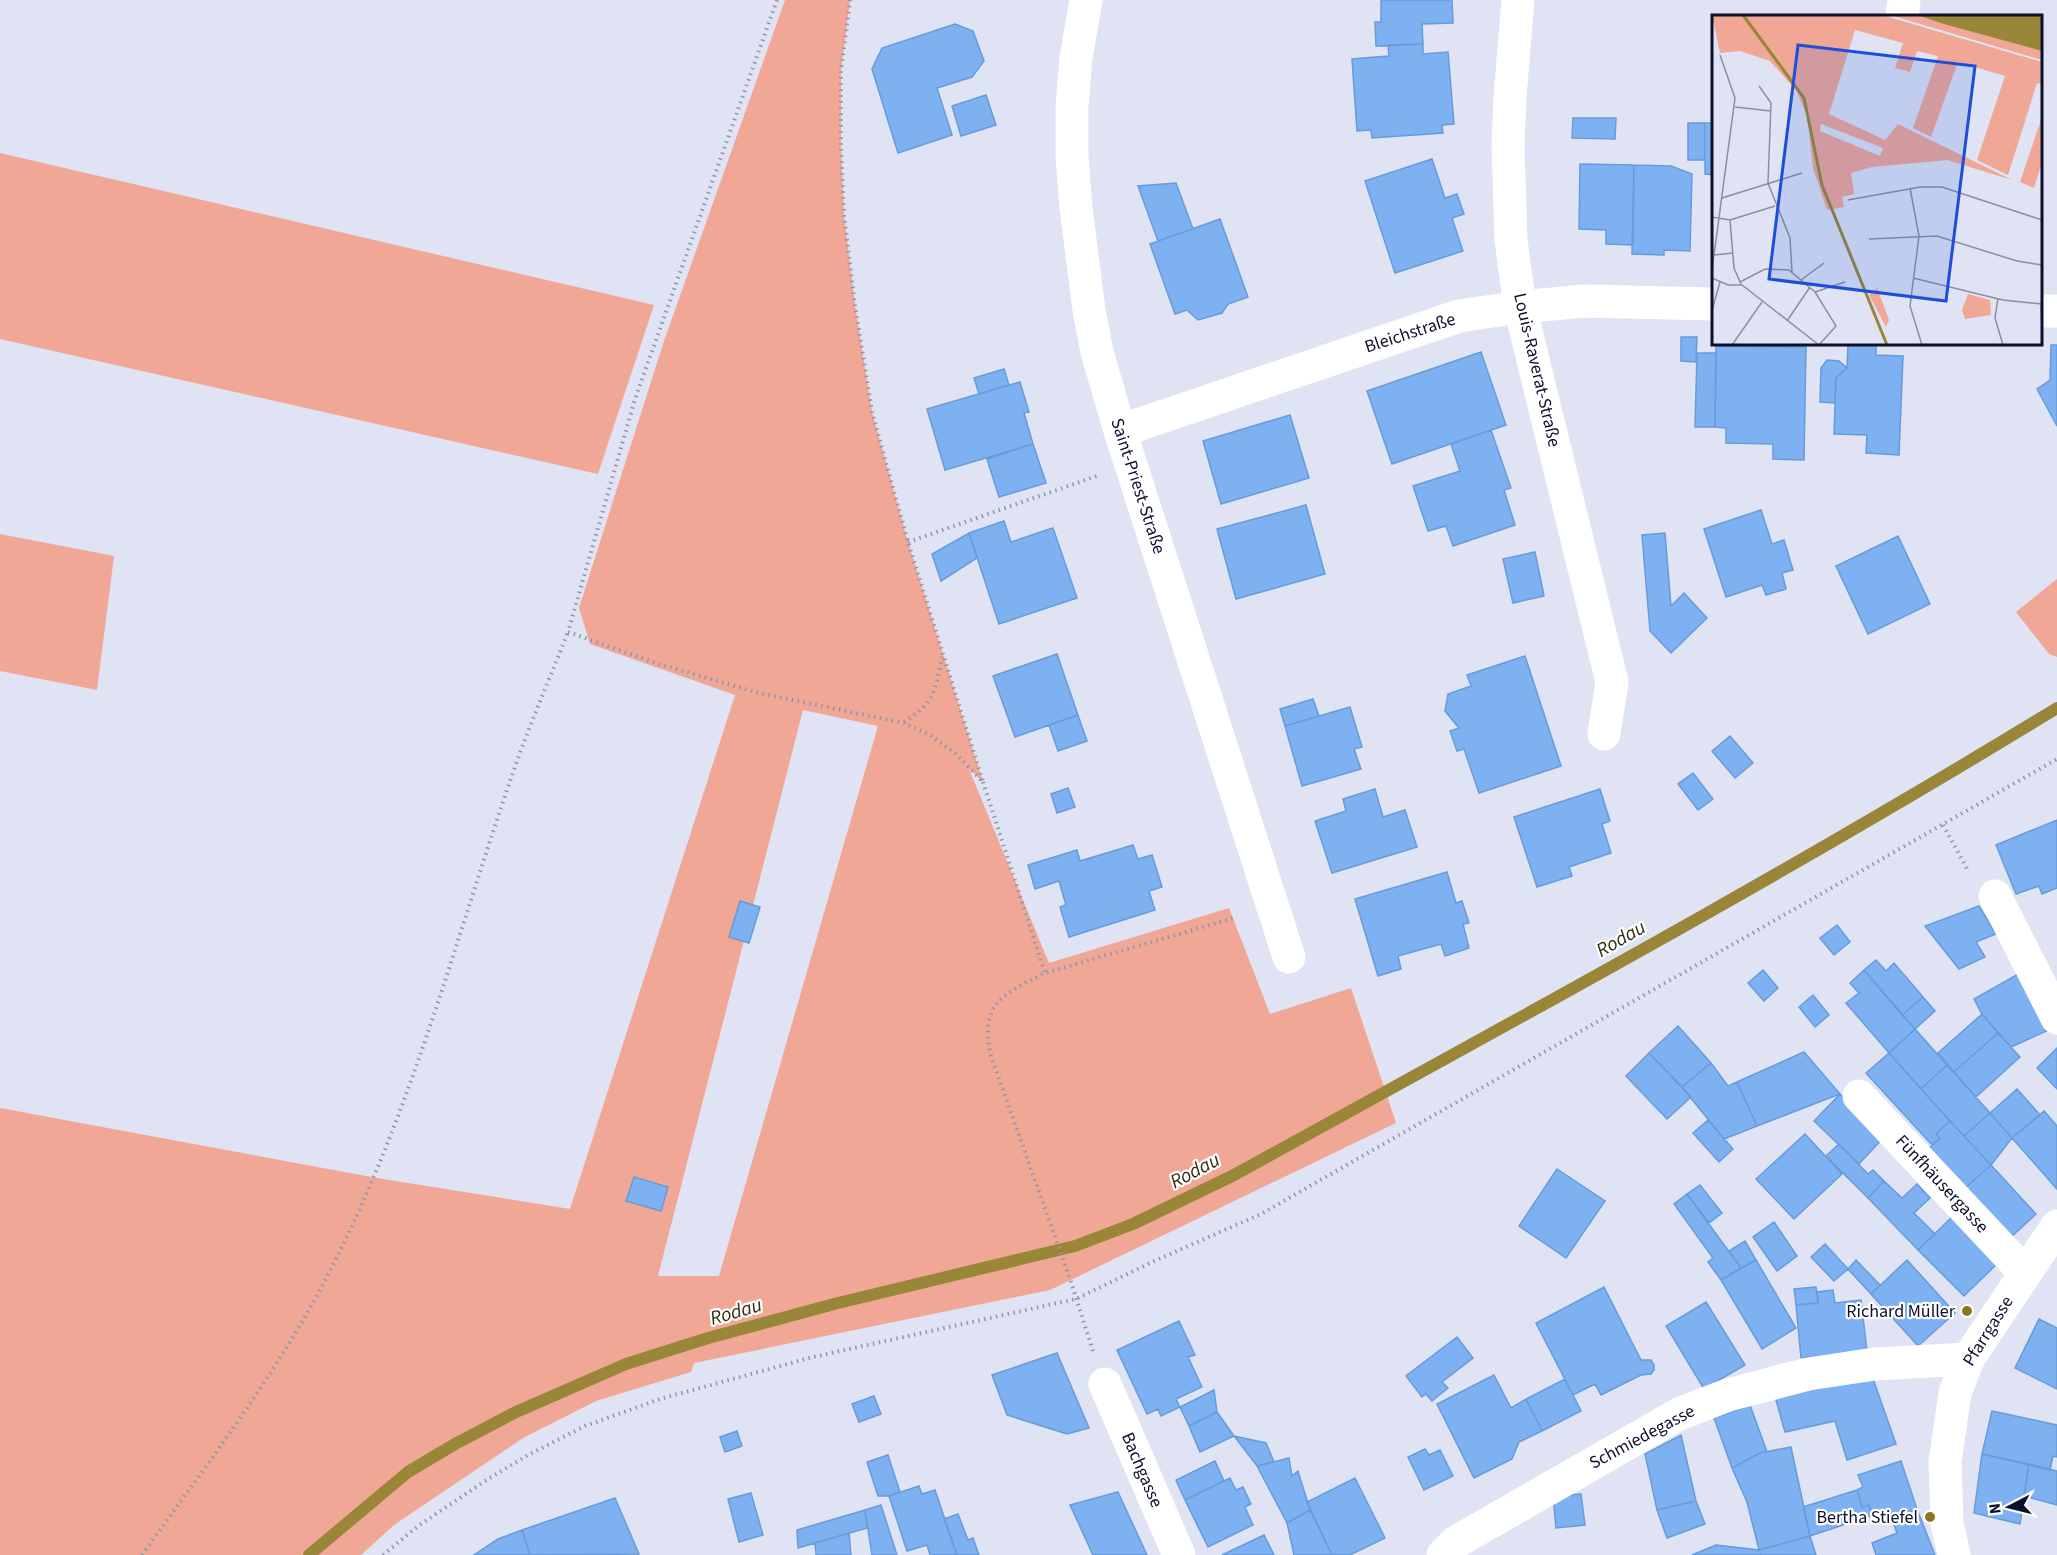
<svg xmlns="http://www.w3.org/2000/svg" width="2057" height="1555" viewBox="0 0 2057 1555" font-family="'Source Sans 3',sans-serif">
<rect width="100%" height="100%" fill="#dfe3f3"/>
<path fill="#f0a796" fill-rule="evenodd" d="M785 0H850L841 71V143L844 215 855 305 872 412 908 542 983 782 969 769 1049 963 1229 908 1270 1014 1351 988 1396 1123 1050 1290 694 1363 691 1372 596 1401 523 1438 394 1525 361 1555H0V1108L377 1178 570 1209 735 695 590 644 579 608 664 341ZM803 710 878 726 719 1276H658Z
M0 153 654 305 598 474 0 339Z
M0 534 114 556 97 690 0 671Z
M2057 579V657L2049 654 2016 612Z"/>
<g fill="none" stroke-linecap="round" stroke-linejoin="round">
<path stroke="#9a8638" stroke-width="12" d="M309 1555 408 1472 455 1444 516 1412 626 1364 708 1338 838 1303 1075 1246 1133 1224 1234 1175C1510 1023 1788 873 2057 708"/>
</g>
<path fill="#7db1f2" stroke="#679bda" stroke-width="1.5" d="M1381 0H1452L1453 23 1422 24 1423 44 1376 46 1375 22H1381Z
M955 24 973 31 984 61 972 77 937 88 952 135 898 153 872 69 882 48Z
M1423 44V54L1448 52 1454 124 1442 125 1443 133 1372 138 1371 130 1357 131 1352 59 1389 56 1388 45Z
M986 95 996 125 961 136 952 106Z
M1573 118H1616L1615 139 1572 138Z
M1688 123H1705V160H1688Z
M1705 123H1714V175L1705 174Z
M1432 159 1445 198 1457 194 1464 214 1452 218 1463 251 1395 273 1365 181Z
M1580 164 1634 165 1633 245 1606 244V230L1579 229Z
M1634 165 1671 166 1692 174 1690 251 1664 250V255L1632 254Z
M1176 183 1193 229 1158 241 1138 186Z
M1220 219 1248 297 1228 304 1222 313 1198 320 1187 310 1175 314 1150 244Z
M1681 337H1697L1696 362 1681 361Z
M1848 344H1876V355L1903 356 1899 455 1866 453 1867 435 1834 434 1836 378 1847 368Z
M2051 345H2057V426L2037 389 2050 380Z
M1716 346 1806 347 1804 460 1773 459V444L1726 443V428L1715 427Z
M1481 352 1506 425 1392 464 1367 391Z
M1697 353H1716L1715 427H1695Z
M1827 360 1839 361 1847 368 1836 378 1835 403 1820 402 1821 368Z
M1004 369 1009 385 979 394 974 378Z
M1020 382 1029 412 1024 413 1033 444 945 470 927 409Z
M1290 415 1309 478 1221 504 1203 441Z
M1491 430 1511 488 1504 490 1515 525 1453 546 1446 526 1428 531 1413 486 1460 471 1451 444Z
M1033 444 1046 483 999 497 987 459Z
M1306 505 1325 574 1236 599 1217 529Z
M1761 510 1772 544 1784 540 1793 570 1782 573 1786 589 1766 595 1762 585 1726 597 1704 529Z
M1004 521 1011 542 1053 528 1077 598 999 624 969 533Z
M969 533 977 558 941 581 932 554Z
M1665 533 1671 606 1684 593 1707 618 1671 653 1650 631 1642 535Z
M1898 536 1930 604 1868 634 1836 566Z
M1535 552 1544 596 1513 603 1503 559Z
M1057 654 1078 715 1015 737 993 676Z
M1525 656 1561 766 1479 793 1464 749 1457 751 1450 731 1459 728 1445 711 1448 694 1471 686 1467 675Z
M1313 699 1319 716 1285 726 1280 709Z
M1350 707 1362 747 1354 749 1361 769 1302 786 1285 726Z
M1078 715 1087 741 1058 751 1049 725Z
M1730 736 1753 763 1735 778 1712 751Z
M1693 773 1713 799 1698 810 1678 784Z
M1068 788 1075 807 1057 813 1051 794Z
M1375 789 1383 817 1405 810 1417 847 1332 873 1315 821 1346 811 1343 799Z
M1600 789 1610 821 1602 824 1611 853 1569 867 1572 876 1537 887 1514 817Z
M2057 820V888L2042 894 2039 886 2016 894 1996 845Z
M1133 845 1138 859 1152 855 1162 887 1149 891 1155 910 1069 937 1060 907 1066 905 1059 881 1035 889 1028 865 1077 850 1080 861Z
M1447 872 1456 903 1462 901 1469 923 1463 924 1469 948 1445 956 1441 944 1398 956 1401 969 1378 976 1355 899Z
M740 901 760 907 749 943 729 937Z
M1979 906 1996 934 1976 942 1985 957 1959 969 1925 926Z
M1837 925 1850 942 1834 955 1820 938Z
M1876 960 1886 971 1894 963 1923 997 1902 1015 1864 970Z
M1763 970 1778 988 1764 1001 1748 983Z
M1864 970 1915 1029 1889 1053 1846 1003 1859 993 1850 983Z
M2020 973 2051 1029 2011 1047 1982 1014 1974 999Z
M1813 995 1829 1015 1815 1027 1799 1007Z
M1923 997 1935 1011 1915 1029 1902 1015Z
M1982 1014 1998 1033 1954 1072 1938 1053Z
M1678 1026 1711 1063 1682 1087 1649 1053Z
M1915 1029 1947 1065 1921 1089 1889 1053Z
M1998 1033 2020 1057 1976 1097 1954 1072Z
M2057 1048V1089L2037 1068Z
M1804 1052 1840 1094 1757 1126 1737 1082Z
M1649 1053 1691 1097 1667 1119 1626 1076Z
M1889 1053 1950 1121 1936 1134 1940 1138 1932 1145 1866 1073Z
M1711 1063 1728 1086 1737 1082 1757 1126 1724 1139 1682 1087Z
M1947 1065 1990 1113 1964 1136 1921 1089Z
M2017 1089 2040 1115 2012 1138 1990 1113Z
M1840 1094 1884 1137 1859 1164 1814 1121Z
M2044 1111 2057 1126V1189L2012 1138Z
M1990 1113 2012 1138 1991 1165 1964 1136Z
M1708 1120 1733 1149 1719 1162 1693 1133Z
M1950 1121 1991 1165 1963 1190 1927 1150 1940 1138 1936 1134Z
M1805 1134 1842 1174 1794 1219 1756 1179Z
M1839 1144 1868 1174 1873 1170 1884 1181 1868 1198 1826 1156Z
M1991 1165 2036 1214 2008 1240 1963 1190Z
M1557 1169 1605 1201 1566 1258 1519 1226Z
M634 1177 668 1187 661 1211 626 1201Z
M1884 1181 1902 1198 1917 1184 1930 1198 1914 1213 1935 1234 1918 1250 1868 1198Z
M1700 1185 1722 1213 1709 1223 1687 1194Z
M1687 1194 1741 1268 1721 1280 1708 1262 1713 1258 1674 1204Z
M1955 1214 2000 1261 1964 1296 1918 1250Z
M1774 1222 1797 1256 1777 1271 1753 1237Z
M1745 1241 1756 1260 1741 1268 1729 1251Z
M1825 1244 1848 1269 1834 1281 1811 1257Z
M1756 1260 1796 1328 1762 1349 1721 1280Z
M1856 1260 1880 1285 1871 1294 1848 1269Z
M1907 1260 1955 1313 1918 1346 1871 1294Z
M1604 1287 1641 1360H1651L1654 1365V1370L1651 1374 1641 1375 1601 1395 1595 1384 1573 1395 1536 1323Z
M1816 1287 1818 1303 1796 1305 1794 1289Z
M1833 1290 1835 1303 1861 1300 1867 1351 1801 1358 1796 1305 1818 1303 1817 1292Z
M1706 1302 1745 1365 1704 1389 1666 1326Z
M2039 1319 2057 1328V1389L2015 1368Z
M1179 1321 1195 1355 1188 1357 1202 1387 1176 1399 1180 1407 1161 1416 1158 1409 1147 1414 1117 1350Z
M1457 1337 1473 1358 1442 1382 1448 1388 1432 1401 1426 1394 1422 1397 1406 1376Z
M1057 1353 1089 1428 1067 1434 1007 1415 992 1375Z
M1871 1373 1896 1444 1847 1460 1835 1421 1785 1432 1774 1393Z
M1494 1375 1511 1408 1526 1399 1542 1431 1519 1442 1512 1459 1474 1478 1437 1404Z
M1565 1379 1581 1411 1542 1431 1526 1399Z
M1214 1390 1217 1412 1189 1426 1180 1407Z
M874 1396 881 1414 859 1422 852 1404Z
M1750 1405 1767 1452 1760 1453 1732 1468 1714 1418Z
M1992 1411 2057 1425V1457L2053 1456 2050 1470 1982 1454Z
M1217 1412 1234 1436 1200 1452 1189 1426Z
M737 1431 742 1446 725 1452 720 1437Z
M1681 1435 1696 1501 1657 1510 1645 1454Z
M1234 1436 1266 1443 1274 1462 1257 1466Z
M1791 1447 1810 1536 1759 1550 1747 1502 1732 1468 1760 1453Z
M1425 1449 1429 1455 1440 1450 1453 1476 1424 1490 1408 1457Z
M1982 1454 2029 1464 2020 1524 1974 1513Z
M888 1455 900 1492 889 1496H878L867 1462Z
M1289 1458 1292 1476 1298 1471 1310 1510 1287 1523 1257 1466Z
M1215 1461 1224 1481 1185 1500 1176 1480Z
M1901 1461 1917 1509 1875 1523 1869 1505 1862 1507 1857 1490 1863 1487 1858 1475Z
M2029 1464 2057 1471V1505L2024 1496Z
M1230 1478 1236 1490 1243 1487 1251 1504 1245 1507 1253 1525 1208 1547 1185 1500Z
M1355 1478 1385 1538 1350 1555H1332L1307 1502Z
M919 1486 922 1494 935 1490 957 1555H930L927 1545 907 1551 889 1496Z
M1857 1490 1862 1507 1869 1505 1873 1515 1810 1536 1803 1507Z
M1118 1492 1147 1555H1093L1070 1505Z
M751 1493 763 1535 739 1542 728 1499Z
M1581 1494 1585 1525 1556 1528 1553 1496Z
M615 1498 639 1554 530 1555 522 1530Z
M1696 1501 1705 1524 1667 1538 1657 1510Z
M881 1505 897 1555H872L865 1510Z
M1917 1509 1935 1555H1876L1872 1543 1897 1533 1891 1517Z
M865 1510 867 1528 798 1548 797 1530Z
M1310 1510 1332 1555H1294L1287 1523Z
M958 1514 968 1540 973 1538 979 1555H957L944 1519Z
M522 1530 530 1555H474L498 1539Z
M849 1533 851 1555H816L815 1543Z
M1264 1535 1274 1555H1222Z
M1810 1536 1816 1555H1761L1759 1550Z
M1716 1545 1759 1550 1761 1555H1692Z"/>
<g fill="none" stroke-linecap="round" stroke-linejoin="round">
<path stroke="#9295aa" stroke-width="4" stroke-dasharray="1.5 4.5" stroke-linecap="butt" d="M777 0 635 399 568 632 659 664 759 693 904 723 930 735 956 754 983 782 908 542 872 412 855 305 844 215 841 143V71L850 0
M908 542 1097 476
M904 722C936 701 934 693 942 657
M983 782 1045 973
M1943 825 1969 872
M1093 1351 1070 1279 991 1056C979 1003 1003 994 1045 973L1237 917
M142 1555C210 1460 282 1367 334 1263 415 1103 458 929 517 761 533 717 551 675 568 632
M383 1555 418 1526 488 1479 530 1454 585 1426 660 1399 813 1357 1076 1299 1152 1262 1261 1214 2057 759"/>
<path stroke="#fff" stroke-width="33" d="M1086 0 1076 58 1072 105V158L1076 208 1089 310 1097 352 1120 431 1289 957
M1518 0 1510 97 1508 146 1511 240 1520 307 1612 682 1604 734
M1902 16 1904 0
M2040 311H2057
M1120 431 1459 316 1520 307 1585 301 1714 304
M1995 896 2057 1018
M1859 1096 2025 1273
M1105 1384 1179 1555
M1443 1555 1456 1542 1679 1414 1728 1395 1808 1374 1875 1364 1968 1359
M1954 1555 1947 1523 1945 1462 1955 1393 1968 1359 2057 1226"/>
</g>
<g fill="#8c761b" stroke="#fff" stroke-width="2">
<circle cx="1967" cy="1311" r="6"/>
<circle cx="1930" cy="1517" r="6"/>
</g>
<g text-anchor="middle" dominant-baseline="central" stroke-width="4.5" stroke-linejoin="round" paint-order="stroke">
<g font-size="18" fill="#0d102c" stroke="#fff">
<text transform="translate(1410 333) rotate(-18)">Bleichstraße</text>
<text transform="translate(1537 370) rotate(77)">Louis-Raverat-Straße</text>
<text transform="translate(1138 486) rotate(72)">Saint-Priest-Straße</text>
<text transform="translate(1942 1184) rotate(47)">Fünfhäusergasse</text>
<text transform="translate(1988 1331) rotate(-58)">Pfarrgasse</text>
<text transform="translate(1642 1437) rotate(-28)">Schmiedegasse</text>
<text transform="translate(1142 1470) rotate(67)">Bachgasse</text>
</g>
<g font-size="18" fill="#0d102c" stroke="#fff" text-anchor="end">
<text x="1955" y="1311">Richard Müller</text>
<text x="1918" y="1517">Bertha Stiefel</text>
</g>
<g font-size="20" font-style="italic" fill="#322c14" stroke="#fff">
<text transform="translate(1621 939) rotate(-30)">Rodau</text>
<text transform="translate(1195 1171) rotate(-28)">Rodau</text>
<text transform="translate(736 1312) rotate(-16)">Rodau</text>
</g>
</g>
<g transform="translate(1712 15)">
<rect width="330" height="330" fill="#dfe3f3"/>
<path d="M0 0H170L330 47V69L325 68 296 160 265 145 293 61 246 47 219 122 201 113 226 41 205 36 198 57 183 53 191 28 143 15 117 99 173 125 186 109 300 165 235 145 160 152 139 158 142 179 130 182 132 192 115 195 101 153 95 100 84 75 58 46 28 36 8 38ZM109 109 171 133 168 141 108 116ZM178 0H205L330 36V45ZM330 102V147L322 173 308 167ZM165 273 177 305 174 312 157 280ZM256 279 278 285 279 300 253 304 250 295Z" fill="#f0a796" fill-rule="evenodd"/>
<path d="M205 0H330V36L232 9Z" fill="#9a8638"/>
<path fill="none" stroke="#9a8638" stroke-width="3" d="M31 0 92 83 110 170 175 330"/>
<path fill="none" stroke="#8b8fa3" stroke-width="1.5" d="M47 71 59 88 56 168 78 223 80 257M23 92 59 96M198 173 207 221 198 291 210 330M10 183 90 158M136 185 208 172H230L330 205M0 202 18 205 63 191M18 205 22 253 29 269M157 224 225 221 305 246 330 250M2 240 21 238M0 255 23 83 8 40M0 263 16 270H30L107 330 124 311 103 277 77 255 53 254 28 267M201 263 291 285 330 289M89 265 112 248M103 277 133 267M286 283 283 303 291 330M329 289 330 313M0 295 8 267M75 306 98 272M20 330 50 287"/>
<path fill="#1d4ed8" fill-opacity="0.15" stroke="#1d4ed8" stroke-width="3" d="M86 30 263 51 234 286 57 264Z"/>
<rect width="330" height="330" fill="none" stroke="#0d102c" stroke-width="3"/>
</g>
<g transform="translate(2009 1507) rotate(263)" stroke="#ffffff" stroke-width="4.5" paint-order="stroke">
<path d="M0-4.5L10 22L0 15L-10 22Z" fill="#0d102c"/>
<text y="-9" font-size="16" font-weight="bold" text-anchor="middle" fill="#0d102c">N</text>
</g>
</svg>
